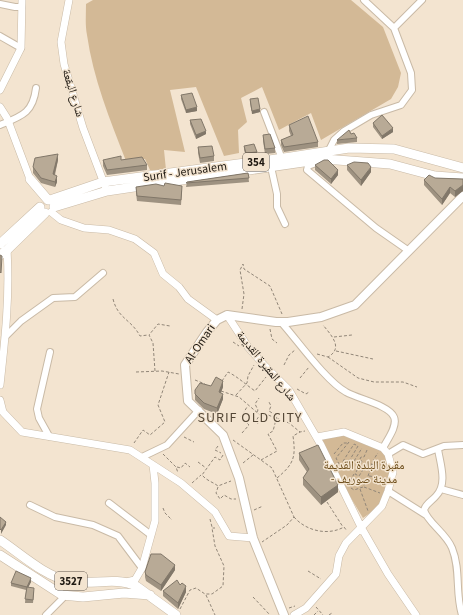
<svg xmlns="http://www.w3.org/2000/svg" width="463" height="615" viewBox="0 0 463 615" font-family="'Source Sans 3','Noto Naskh Arabic',sans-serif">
<rect width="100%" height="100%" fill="#f3e4d0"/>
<path fill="#d3b996" d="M93 0H351L383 27 401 73 398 87 391 99 321 140 311 113 279 130 262 87 241 98 247 122 238 130 239 153 224 156 196 87 170 90 185 152 164 150 166 170H150L145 159 126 161C110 120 93 78 87 35 85 25 86 14 86 4Z
M343 435 384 452 391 472 380 506 363 518 316 440Z"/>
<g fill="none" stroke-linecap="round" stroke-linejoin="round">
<g stroke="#c9baa6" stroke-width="8">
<path id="minor" d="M0 4 15 7H22
M394 28 422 0
M0 36 21 48
M264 112 282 159
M0 125C22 116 33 113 36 88
M329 150 334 140 344 131 371 115 401 105 412 90 411 73 394 28 364 0
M316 163 308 166 307 170 376 228 409 251
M271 167 277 194V207L285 224
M281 322C298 341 326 381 346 392 358 399 389 405 394 417 398 426 387 440 383 448
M5 337 21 321 53 298 75 297 103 273
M49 436 39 418 37 409 50 352
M438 449C440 463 448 484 436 496 432 501 426 503 424 510 427 522 446 533 452 548 461 570 455 593 462 615
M388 454 403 445 423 454 444 446 463 445
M142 457 167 445 199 410
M441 489 463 495
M388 491 426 515
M109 503 151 535
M30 505 55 517 93 525 118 536 142 568
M46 615 65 596"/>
</g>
<g stroke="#c9baa6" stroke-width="8">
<path id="tertiary" d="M69 0 61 42 64 64 83 128 105 186
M0 90 21 48 22 0
M0 107 7 118 30 179
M51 212 61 220 84 228 109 230 135 239 154 253 163 274 179 287 188 299 217 320
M227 315 248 347 264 365 289 390 321 445 361 527 388 574 416 615
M0 385C5 340 10 295 7 250
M0 400 3 412 22 432 130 450 181 483 215 512 229 536 253 538
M126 582 135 580 142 568 155 521V483L153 465
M294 615 306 608 336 574 339 556 346 543 382 506 388 491 393 472 388 454 383 448 344 432 317 437"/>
</g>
<g stroke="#c9baa6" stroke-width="10">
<path id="secondary" d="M284 615 253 538 239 478 223 435 188 401 185 365 207 332 217 320 227 315 276 322H288L321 317 355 305 463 196"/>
</g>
<g stroke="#c9baa6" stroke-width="10">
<path id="primary" d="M30 179 48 200
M50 200 103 182 291 157 349 148 394 149 463 168
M54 207 107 191 324 159 390 164 435 176 463 178
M0 244 40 207
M0 255 7 250 45 213
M0 540C21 554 44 576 69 581 91 586 114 576 136 586L176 615
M0 555 62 595 83 597 124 593 150 595"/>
</g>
<path stroke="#918678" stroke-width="1" stroke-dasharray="3 2" stroke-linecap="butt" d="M113 299C118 319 131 319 140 336L148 335
M242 309 244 294 240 270 243 264 244 269 270 286 282 314
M270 329 272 339 277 343
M334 337 352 335
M233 342 239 346
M336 351 373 359
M317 354 328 357C344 348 331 335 323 325
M328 357 358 378 374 382H403L417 387
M284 365 289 355 295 350
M155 371 153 343 149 335 158 324 170 326
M136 372 162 371 179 374
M300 378 309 367
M195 380 205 384
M222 381 228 372C238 377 245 384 255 391L266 377
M297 389 306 394 309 392
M221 391 239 397 260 415H268L289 423 300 432 305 431
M236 395 247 383 248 376 254 365
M257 412 258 410 255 404 259 398
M258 424 256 421 259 416
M242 433 249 425 241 417 247 407
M184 437 194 442
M233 440 272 468 294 517 287 525 262 542
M349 442 336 458 340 466 354 444 358 446 348 463 351 466 362 448
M134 443 143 430 150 435 165 422 158 405 169 372
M218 446 215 450 221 453
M367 450 364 457H361L360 459 362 461 355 474 359 476 368 462 378 468H383V465
M163 454 176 467 178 473
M334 454 343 443H349
M223 455 220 460 215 457 202 475C207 481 213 482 218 486L231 481
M261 460 277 451 268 434 273 431 277 416 269 411 271 406 269 402
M198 462 206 468
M243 463 253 455
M177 467 181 468 185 463 190 467
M369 476 384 478
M277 478C294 464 296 457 293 436L300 432
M192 483 201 475
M348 485 354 474
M218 487 216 493 220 499 224 495 231 499H236
M364 487 380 493
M351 488 354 490 363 487C370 476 370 463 378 453
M360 489 368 511
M327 502 343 527
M163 508 165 513 172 520
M254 510 263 506
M294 517C306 531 328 536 344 527L347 531
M210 519 212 527
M308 571 321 579
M206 595 215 615
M253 597 270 615
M316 607 323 615
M289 608 295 606
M180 609 190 590 196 588 205 594H212L223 586 224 566 215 546 212 528H215
M314 615 318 611
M329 615 332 613"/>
<use href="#minor" stroke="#fff" stroke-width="6"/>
<use href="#tertiary" stroke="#fff" stroke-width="7"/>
<use href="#secondary" stroke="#fff" stroke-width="8"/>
<use href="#primary" stroke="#fff" stroke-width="9"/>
</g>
<path fill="#9e9281" d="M181 95 197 111 186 113 181 99Z
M250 99 260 112 252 114 250 103Z
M190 120 206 134 196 139 190 124Z
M373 123 393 132 382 139 373 127Z
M289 125 318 142V147L284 152 281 145V140L291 136 289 131Z
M263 135 275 148V153L265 154 263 141Z
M357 138V142L337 144V140Z
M244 146 257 152V155L246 157 244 150Z
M198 147 214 156V161L200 163 198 153Z
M58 160 55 175 57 182 55 187 41 183 33 173V167Z
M103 160H121L147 165V170L107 175 103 166Z
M315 165 338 175 331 184 315 170Z
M347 165 371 172 361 186 347 170Z
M248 173 249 182 186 187 187 182Z
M435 178 463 179V190L455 197 450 193 442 205 424 185V180Z
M136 187 182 191 181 205 137 201 136 193Z
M211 386 223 387 221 393 223 399 217 414 204 409 195 400V390Z
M299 453 338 492 321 505 303 485V478L307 472 299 460Z
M175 570 161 591 146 581 145 577V572Z
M31 582 28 587 34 592 33 603H25L26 590 11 586V583Z
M180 585 186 592 178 609 163 596V591Z"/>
<path fill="#817769" d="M197 107V111L186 113V110Z
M260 109V112L252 114V111Z
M393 128V132L382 139V136Z
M206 131V134L196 139V135Z
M58 154V160L53 180V174Z
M371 167V172L361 186V180Z
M338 170V175L331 184V179Z
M57 176V182L55 187V182Z
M463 185V191L455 197V191Z
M450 187V193L442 205V199Z
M223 381V387L219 397V392Z
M223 394V399L217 414V408Z
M338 485V492L321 505V497Z
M6 522V525L1 534V530Z
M175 565V570L161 591V585Z
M31 578V582L27 590V587Z
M186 586V592L178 609V603Z"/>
<path fill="#b8aa96" stroke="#817769" d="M192 93 197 107 186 110 181 95Z
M258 98 260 109 252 111 250 99Z
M382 115 393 128 382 136 373 123Z
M308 116 318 142 284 147 281 140 293 135 289 125Z
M201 119 206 131 196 135 190 120Z
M349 130 351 134 354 133 357 138 337 140Z
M270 134 275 148 265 149 263 135Z
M254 144 257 152 246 153 244 146Z
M212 146 214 156 200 158 198 147Z
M58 154 53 174 57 176 55 182 41 178 33 167 35 158Z
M121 156V160L142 157 147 165 107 170 103 160Z
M324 160H328L338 170 331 179 315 165Z
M354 162 368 163 371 167 361 180 347 165Z
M248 173 249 178 186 183 187 182Z
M429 175 435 178 462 179H463V185L455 191 450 187 442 199 424 180Z
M165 183 182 186 181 200 137 196 136 187 156 184 164 186Z
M0 255 2 256 1 273 0 272Z
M216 377 223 381 219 392 223 394 217 408 204 403 195 394V390L200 383 211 386Z
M318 445 338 485 321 497 303 478 309 469 299 453Z
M0 517 6 522 1 530 0 529Z
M151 554H161L175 565 161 585 146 575 145 572Z
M16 571 31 578 27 587 11 583Z
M177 580 180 585 182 583 186 586 178 603 163 591Z
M27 587 34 588 33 600 25 599Z"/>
<g text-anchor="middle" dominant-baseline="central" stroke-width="3" stroke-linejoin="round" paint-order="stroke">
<g fill="#f3e4d0" stroke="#5e554a" stroke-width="1">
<rect x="243" y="153" width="26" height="18" rx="3"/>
<rect x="55" y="572" width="32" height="18" rx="3"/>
</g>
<g font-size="11" font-weight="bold" fill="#1e1811">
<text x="256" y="162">354</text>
<text x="71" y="581">3527</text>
</g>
<g font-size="12" fill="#1e1811" stroke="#f3e4d0">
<text transform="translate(73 93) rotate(73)">شارع البقعة</text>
<text transform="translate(185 172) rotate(-8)">Surif - Jerusalem</text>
<text transform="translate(200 344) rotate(-56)">Al-Omari</text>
<text transform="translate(266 366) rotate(51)">شارع المقبرة القديمة</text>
</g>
<g font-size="12" fill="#6e4e1b" stroke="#f3e4d0">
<text x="364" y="465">مقبرة البلدة القديمة<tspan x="364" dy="14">- مدينة صوريف</tspan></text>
</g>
<g font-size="14" letter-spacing="1" fill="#544736" stroke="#f3e4d0">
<text x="250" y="418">SURIF OLD CITY</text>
</g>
</g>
</svg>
